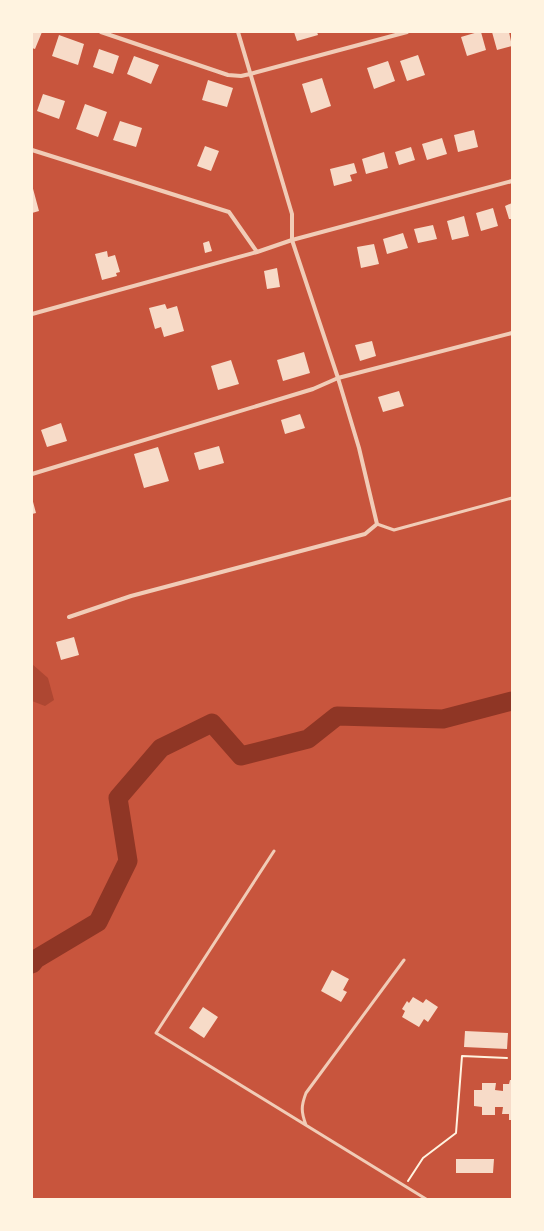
<svg xmlns="http://www.w3.org/2000/svg" width="544" height="1231" viewBox="0 0 544 1231" font-family="'Noto Sans',sans-serif">
<rect width="100%" height="100%" fill="#c8553d"/>
<path fill="#ae4732" d="M32 664 48 678 54 700 45 706 32 701Z"/>
<g fill="none" stroke-linecap="round" stroke-linejoin="round">
<path stroke="#8f3625" stroke-width="19" d="M32 964 36 959 98 922 128 861 118 798 161 748 212 723 241 756 308 739 337 716 443 719 512 701"/>
</g>
<path fill="#f7dbc8" d="M32 32H42L35 49 32 48Z
M294 32H317L318 35 297 41Z
M478 32H481L486 50 467 56 461 37Z
M492 32H509L512 46 497 50Z
M59 35 84 44 78 65 52 56Z
M99 49 119 56 113 74 93 67Z
M418 55 425 75 407 81 400 61Z
M134 56 159 65 151 84 127 74Z
M388 61 395 81 374 89 367 68Z
M322 78 331 106 311 113 302 84Z
M208 80 233 88 227 107 202 100Z
M43 94 65 101 59 119 37 111Z
M85 104 107 112 98 137 76 129Z
M120 121 142 128 136 147 113 140Z
M474 130 478 147 458 152 454 135Z
M442 138 447 154 427 160 422 144Z
M205 146 219 151 211 171 197 166Z
M411 147 415 160 399 165 395 152Z
M384 152 388 168 366 174 362 159Z
M354 163 357 173 350 175 352 181 334 186 330 169Z
M32 185 39 211 32 213Z
M512 203V219H509L505 206Z
M493 208 498 226 481 231 476 213Z
M464 216 469 236 452 240 447 221Z
M433 225 437 239 418 243 414 229Z
M403 233 408 248 387 254 383 239Z
M209 241 212 251 205 253 203 243Z
M374 244 379 264 361 268 357 247Z
M107 251 108 257 115 255 120 272 116 273 117 276 102 280 95 254Z
M277 268 280 287 267 289 264 271Z
M165 304 167 309 177 306 184 331 164 337 161 327 155 329 149 308Z
M372 341 376 356 360 361 355 345Z
M304 352 310 373 283 381 277 360Z
M231 360 239 384 218 390 211 366Z
M399 391 404 406 383 412 378 397Z
M300 414 305 428 285 434 281 420Z
M61 423 67 441 47 447 41 430Z
M219 446 224 463 199 470 194 453Z
M158 447 169 481 144 488 134 454Z
M32 498 36 513 32 514Z
M74 637 79 655 61 660 56 642Z
M332 970 349 979 343 990 347 992 341 1002 321 991Z
M413 997 423 1003 426 999 438 1007 428 1022 424 1019 419 1027 402 1017 405 1011 402 1009 407 1001 409 1003Z
M203 1007 218 1017 204 1038 189 1028Z
M465 1031 508 1033 507 1049 464 1047Z
M510 1080H512V1120H509V1114H502L503 1107H495V1115H482V1107L474 1106V1090H482V1083H496L495 1090 503 1091V1084H509Z
M456 1159H494L493 1173H456Z"/>
<g fill="none" stroke-linecap="round" stroke-linejoin="round">
<path stroke="#fff3e0" stroke-width="2" d="M408 1181 423 1158 456 1133 462 1056 507 1058"/>
<path stroke="#f1ccb7" stroke-width="3" d="M377 524 394 530 512 498
M274 851 156 1033 426 1199
M306 1125C301 1112 301 1106 306 1093L404 960"/>
<path stroke="#f1ccb7" stroke-width="4" d="M101 32 228 75 241 76 250 74 407 32
M32 150 229 212 257 252
M32 314 257 252 292 240 512 181
M32 474 313 389 338 378 512 333
M69 617 131 596 365 534 377 524 359 448 338 378 292 240V214L238 32"/>
</g>
<rect width="544" height="1231" fill="none" stroke="#fff3e0" stroke-width="66"/>
</svg>
